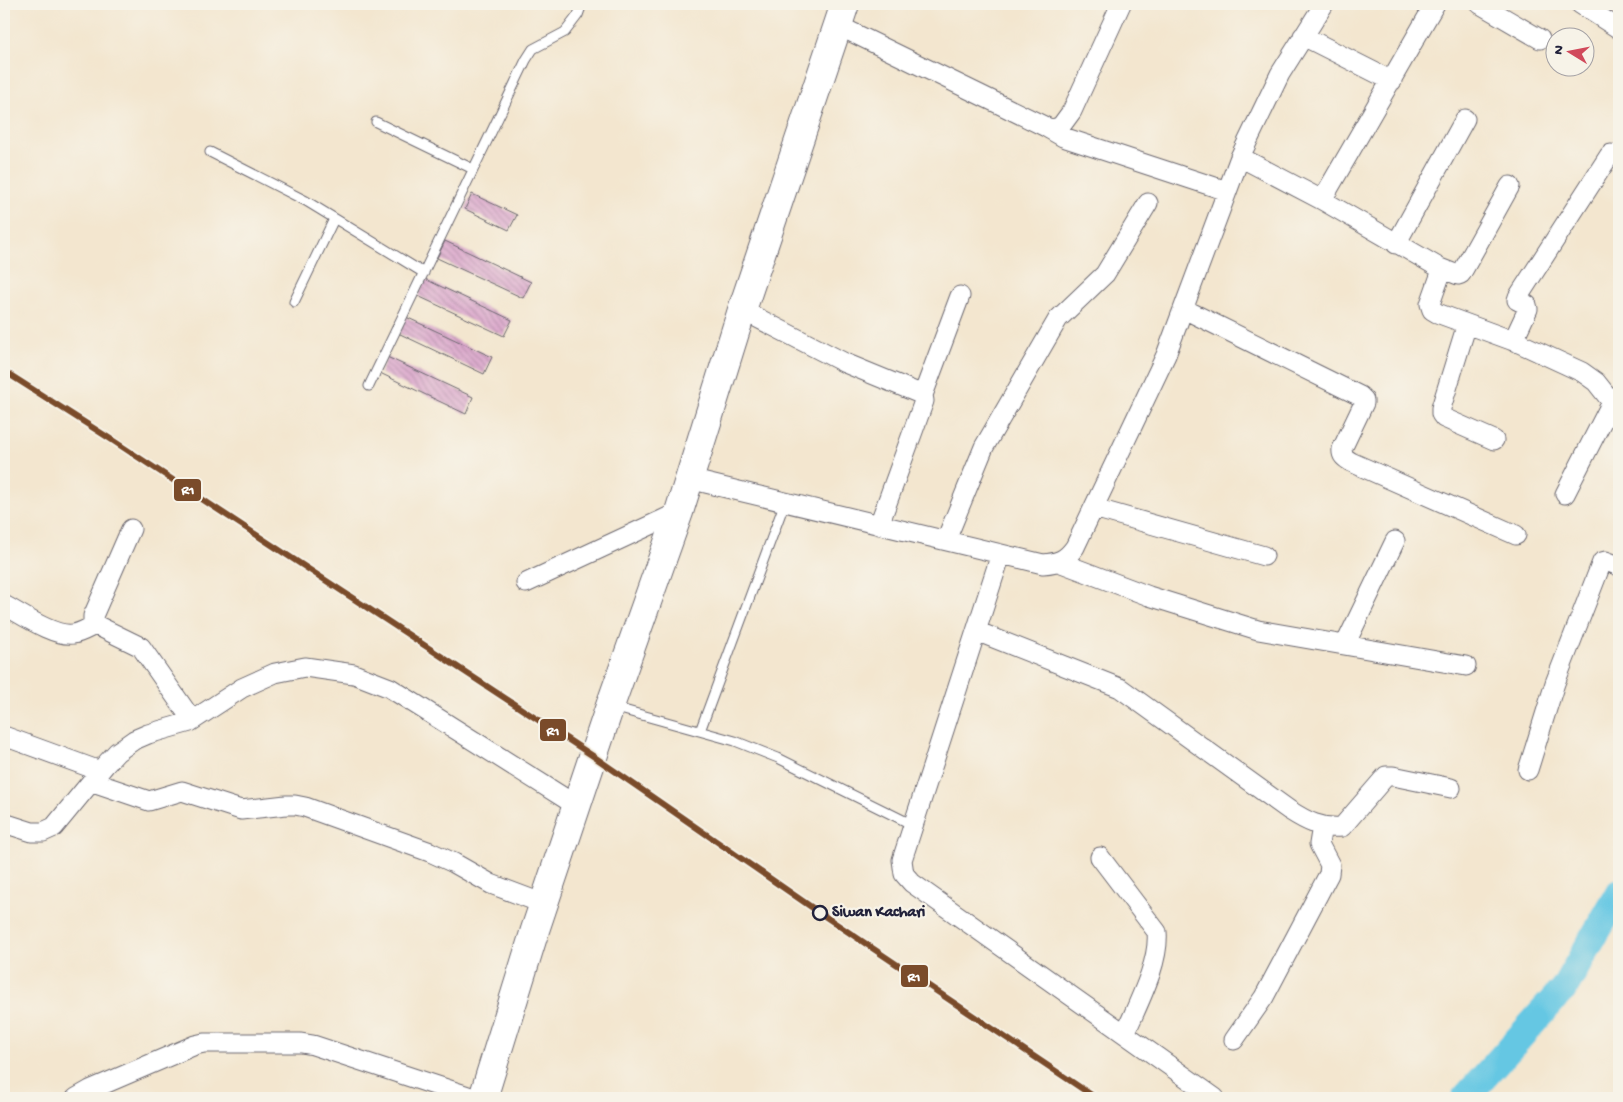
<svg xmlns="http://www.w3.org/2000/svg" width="1623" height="1102" viewBox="0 0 1623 1102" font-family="'Gochi Hand',sans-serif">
<defs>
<pattern id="building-back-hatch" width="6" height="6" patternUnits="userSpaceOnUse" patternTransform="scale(1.25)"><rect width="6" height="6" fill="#daa5cb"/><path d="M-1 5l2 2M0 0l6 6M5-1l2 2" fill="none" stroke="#b086a6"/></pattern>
</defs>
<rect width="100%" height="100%" fill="#f7f3e8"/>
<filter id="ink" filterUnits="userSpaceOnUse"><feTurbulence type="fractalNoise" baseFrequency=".02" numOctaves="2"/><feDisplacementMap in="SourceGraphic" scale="10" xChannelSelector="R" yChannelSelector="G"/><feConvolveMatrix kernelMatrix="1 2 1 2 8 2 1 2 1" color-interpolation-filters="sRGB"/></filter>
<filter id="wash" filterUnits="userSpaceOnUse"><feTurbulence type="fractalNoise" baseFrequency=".0096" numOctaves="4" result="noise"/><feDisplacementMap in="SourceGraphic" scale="20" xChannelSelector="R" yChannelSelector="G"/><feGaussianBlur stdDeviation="1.12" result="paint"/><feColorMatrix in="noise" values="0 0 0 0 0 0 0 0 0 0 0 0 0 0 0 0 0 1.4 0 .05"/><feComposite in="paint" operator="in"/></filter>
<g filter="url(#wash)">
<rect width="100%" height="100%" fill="#f3e6cf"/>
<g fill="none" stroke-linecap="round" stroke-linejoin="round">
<path stroke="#65c7e3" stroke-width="28" d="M1465 1098 1564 988 1619 893"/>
</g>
<g id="blocks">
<path fill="url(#building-back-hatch)" d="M472 194 517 215 509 230 465 209Z
M445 241 531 282 523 298 437 258Z
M425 279 512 320 504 336 418 296Z
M406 317 492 357 484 374 398 333Z
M387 357 473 397 466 414 380 373Z"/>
</g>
</g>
<g filter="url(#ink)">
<use href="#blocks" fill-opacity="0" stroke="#6b676f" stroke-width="1"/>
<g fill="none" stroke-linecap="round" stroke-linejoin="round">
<g stroke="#6b676f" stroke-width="11">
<path id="lane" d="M376 122 473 169
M210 152 306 201 424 273
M294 302 334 219
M369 386 526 60 533 49 565 32 578 15 582 4
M613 707 735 741 778 758 913 825
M700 731 785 502"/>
</g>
<g stroke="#6b676f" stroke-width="21">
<path id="street" d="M1480 4 1540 39
M1580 4 1619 29
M837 25 1046 127 1051 130 1061 126 1072 111 1121 4
M1303 36 1392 81
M1051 130 1063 137 1227 191
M1240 157 1322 200 1438 267 1441 273 1430 304 1432 310 1437 313 1519 343 1582 372 1596 382 1619 411
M1322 200 1435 4
M1396 244 1465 119
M1440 268 1458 275 1461 274 1510 186
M1184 309 1360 396 1364 400V403L1342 449C1341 456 1345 458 1351 462L1516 535
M742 310 845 363 923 395 924 401 879 525
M1467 324 1441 408V414L1444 418 1494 440
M1513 341 1528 309 1527 305 1517 300 1518 297 1609 156 1611 154 1619 156
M923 395 960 296
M689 479 1043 564C1058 563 1066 560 1075 547L1166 355 1240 157 1280 74 1324 4
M1565 494 1612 402
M1094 508 1264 556
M131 529 93 616V621L96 625 141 647 192 720
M946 540 984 447 1058 319 1105 274 1148 203
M1001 554 902 860 904 874 912 883 1215 1098
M1059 562 1149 596 1258 630 1466 666
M526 583 679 512
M4 605C21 614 54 637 73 634 81 633 88 628 95 625
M976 631 1120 688 1289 810C1306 821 1321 829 1342 827L1386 776H1393L1451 788
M1345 645 1395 541
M4 736 100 771
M1528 770 1555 683 1602 562 1606 561 1619 566
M93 782 149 801 182 791 241 810 286 805H295L305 807 430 852 454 863 491 884 544 904
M4 823 32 832H43L54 827 105 765 117 752 134 740 148 734 190 722 242 688 275 673 305 667 354 674 390 688 577 806
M1100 857 1157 932C1160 963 1137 1005 1125 1034
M1234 1040 1264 997 1329 874 1330 865 1319 844 1322 826
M76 1098 90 1090 195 1045 204 1043H301L313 1045 474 1098"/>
</g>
<g stroke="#6b676f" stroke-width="30">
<path id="highway" d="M483 1098 535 930 610 706 679 512 742 310 845 4"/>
</g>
<use href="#lane" stroke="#fff" stroke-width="9"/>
<use href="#street" stroke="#fff" stroke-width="19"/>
<use href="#highway" stroke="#fff" stroke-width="28"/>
<g stroke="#f7f3e8" stroke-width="10">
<path id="rail-1" d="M4 371 109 438 593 756 820 913 1096 1098"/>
</g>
<use href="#rail-1" stroke="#7a4b2a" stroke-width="6"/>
</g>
</g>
<circle fill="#f7f3e8" stroke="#22223b" stroke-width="2.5" cx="820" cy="913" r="7"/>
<g text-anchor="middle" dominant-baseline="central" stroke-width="4.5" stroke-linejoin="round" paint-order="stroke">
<g font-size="16" font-weight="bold" fill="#22223b" stroke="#f7f3e8" text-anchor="start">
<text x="832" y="913">Siwan Kachari</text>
</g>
</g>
<g stroke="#f7f3e8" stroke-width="2">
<rect x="173" y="478" width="29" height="24" rx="5" fill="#7a4b2a"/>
<rect x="539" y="718" width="28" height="24" rx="5" fill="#7a4b2a"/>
<rect x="900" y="964" width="29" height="24" rx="5" fill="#7a4b2a"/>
</g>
<g font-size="14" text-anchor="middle" font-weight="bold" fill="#fff">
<text x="188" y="494">R1</text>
<text x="553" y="735">R1</text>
<text x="914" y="981">R1</text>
</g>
<rect width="1623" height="1102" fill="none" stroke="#f7f3e8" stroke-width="20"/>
<g transform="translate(1570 52) rotate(280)"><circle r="24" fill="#f7f3e8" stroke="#a29fa3"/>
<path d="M0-4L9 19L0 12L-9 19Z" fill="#d1495b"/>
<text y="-8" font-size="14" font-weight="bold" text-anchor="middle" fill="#22223b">N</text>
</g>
</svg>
